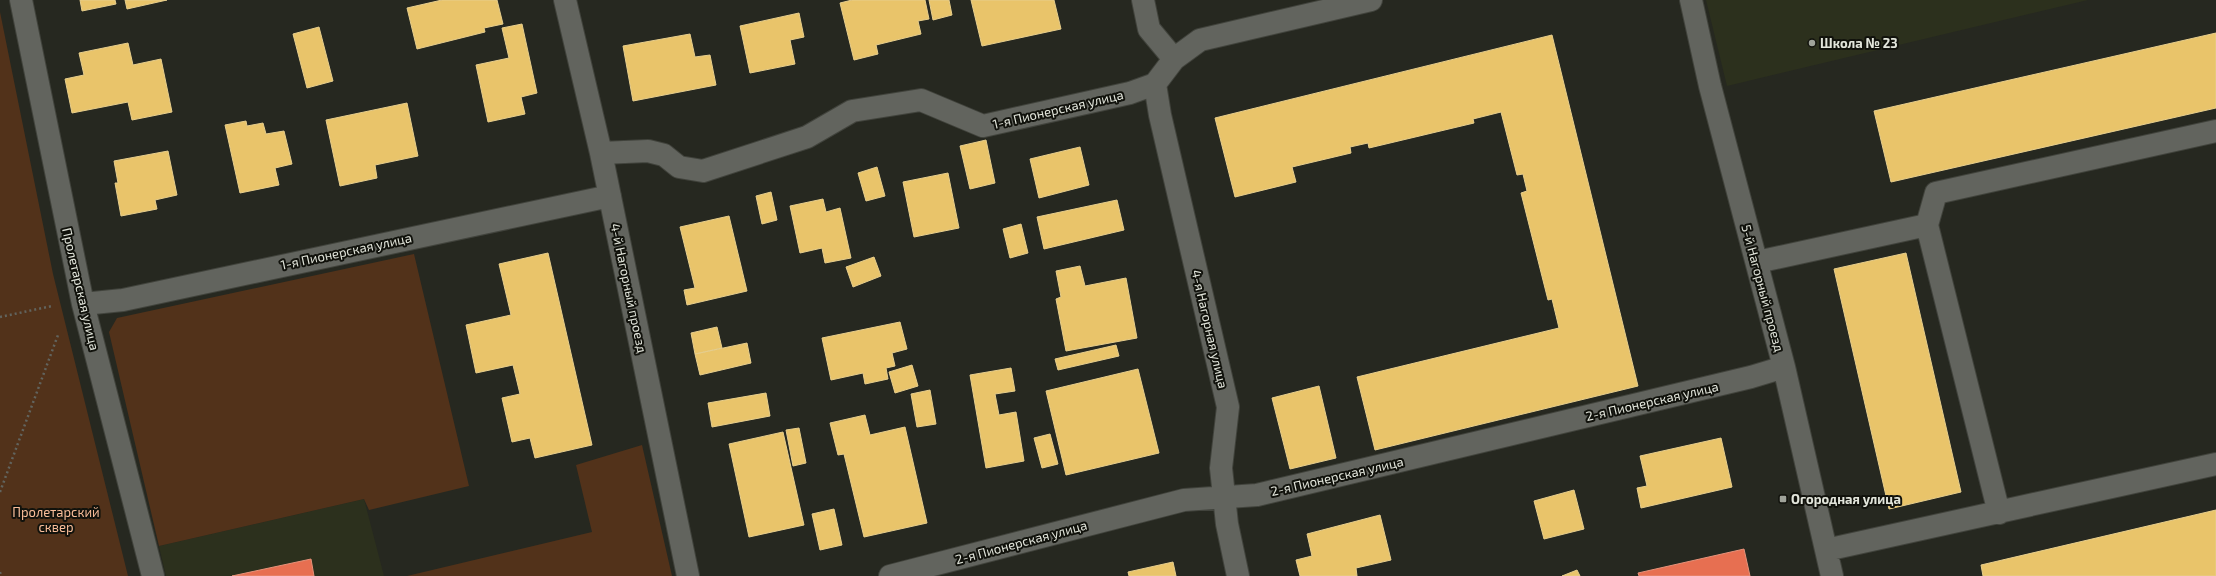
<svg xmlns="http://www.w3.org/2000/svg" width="2216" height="576" viewBox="0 0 2216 576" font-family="'Exo 2',sans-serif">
<rect width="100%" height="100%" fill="#262820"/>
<path fill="#2c301d" d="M1706 0H2088L1727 86Z
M364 499 384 576H166L159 546Z"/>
<path fill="#52321a" d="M0 12 53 274 128 576H0Z
M414 254 469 486 369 510 364 499 159 546 109 332 117 318Z
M642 445 672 576H407L592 532 576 465Z"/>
<path fill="#e9c46a" stroke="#e7ce8c" d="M80 0H115L116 4 82 11Z
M125 0H167L127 9Z
M442 0H497L503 24 484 28 485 32 417 49 407 8Z
M852 0H925L929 19 918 21 921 34 876 45 878 54 854 60 840 3Z
M929 0H949L952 15 933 20Z
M971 0H1054L1061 29 982 46Z
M799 13 804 37 790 40 795 64 750 73 740 26Z
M522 24 537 93 521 97 525 114 488 122 476 65 509 58 502 28Z
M319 27 333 81 307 88 293 34Z
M2216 33V108L1891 182 1874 111Z
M690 34 695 57 710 55 716 85 633 101 623 46Z
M1552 35 1638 386 1375 450 1357 377 1559 328 1552 299 1548 300 1521 193 1527 191 1523 174 1517 175 1501 112 1473 119 1474 123 1369 148 1368 143 1350 147 1351 153 1292 167 1296 182 1235 197 1215 118Z
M128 43 133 65 161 59 172 112 132 120 128 102 72 113 65 79 84 75 79 53Z
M407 103 418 156 375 165 377 178 340 186 326 120Z
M246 121 247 126 263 123 266 134 284 131 292 164 275 168 279 185 240 193 225 125Z
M986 140 995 183 970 189 960 146Z
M1080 147 1089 185 1039 198 1030 159Z
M168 151 177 195 155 200 157 209 121 216 115 183H118L114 161Z
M877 167 885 196 866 201 858 173Z
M948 173 959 228 914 237 903 182Z
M771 192 777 220 762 224 756 196Z
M823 199 826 212 840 208 851 258 825 263 822 248 800 253 790 206Z
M1117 200 1124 230 1044 249 1037 217Z
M729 216 747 291 687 305 684 290 695 288 680 227Z
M1021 224 1028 253 1010 258 1003 229Z
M548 253 592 445 535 458 530 438 512 442 502 398 520 394 513 365 476 373 466 325 511 315 499 264Z
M1906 253 1961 492 1889 509 1834 269Z
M874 257 881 276 853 287 846 267Z
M1080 266 1085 286 1126 278 1137 338 1066 351 1056 299 1061 297 1056 271Z
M900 322 907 349 892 353 895 366 886 368 888 379 865 384 863 373 831 380 822 338Z
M717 327 722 348 695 354 691 333Z
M747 343 751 363 700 375 695 354Z
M1116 345 1119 356 1058 370 1055 359Z
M912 365 918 386 895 393 889 372Z
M1011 368 1015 391 995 394 999 415 1016 412 1024 461 986 468 970 375Z
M1138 369 1159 453 1066 475 1046 391Z
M1319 386 1336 458 1290 469 1272 398Z
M930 390 936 424 917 427 911 394Z
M766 393 770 416 712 427 708 403Z
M865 415 870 435 905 427 927 523 864 537 844 454 838 455 830 423Z
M799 428 806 463 793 466 786 430Z
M783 432 804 525 749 537 729 444Z
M1050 434 1058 464 1042 468 1034 438Z
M1721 438 1732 487 1641 508 1637 488 1647 486 1640 456Z
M1574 490 1584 529 1544 539 1534 501Z
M834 509 842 545 820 550 812 514Z
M2216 510V576H1983L1981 565Z
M1380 515 1391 560 1356 568 1357 576H1300L1296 560 1312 556 1307 534Z
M1173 562 1176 576H1129L1128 572Z
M1577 570 1580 576H1562Z"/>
<path fill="#e76f51" stroke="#e6927a" d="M1744 549 1750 576H1639L1638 573Z
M311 559 314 576H232Z"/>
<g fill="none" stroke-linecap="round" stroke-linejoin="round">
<g stroke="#41433c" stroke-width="24">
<path id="minor" d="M21 0 83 304 153 576
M565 0 601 153 688 576
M1143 0 1149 29 1174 59
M1691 0 1710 86 1784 367 1832 576
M1155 84 1160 115 1228 407 1221 468 1227 524 1238 576
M601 153 648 151 664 155 679 167 703 171 807 137 852 111 921 100 983 126 1130 93 1155 84 1174 59 1200 40 1371 0
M1757 262 1927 225
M83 304 123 300 610 196
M1999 513 1927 225 1936 193 2216 131
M1826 550 2216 464
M890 576 1184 500 1257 495 1751 377 1784 367"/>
</g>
<path stroke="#62645e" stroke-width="2.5" stroke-dasharray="2 3" stroke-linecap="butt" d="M0 317 52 306
M0 492 58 335
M0 572 1 576"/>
<use href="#minor" stroke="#62645e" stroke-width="22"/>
</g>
<g fill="#a0a39a" stroke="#11120c" stroke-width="1.5">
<circle cx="1812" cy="43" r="4"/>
<rect x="1779" y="495" width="8" height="8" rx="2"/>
</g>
<g text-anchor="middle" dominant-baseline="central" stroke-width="4" stroke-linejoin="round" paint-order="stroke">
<g font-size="13" font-weight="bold" fill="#e2e5db" stroke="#11120c" text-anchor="start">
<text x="1820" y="43">Школа № 23</text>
<text x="1791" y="499">Огородная улица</text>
</g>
<g font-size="13" fill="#e2e5db" stroke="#11120c">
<text transform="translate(1058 109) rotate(-13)">1-я Пионерская улица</text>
<text transform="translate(346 251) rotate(-12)">1-я Пионерская улица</text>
<text transform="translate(629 288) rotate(78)">4-й Нагорный проезд</text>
<text transform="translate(1763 288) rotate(75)">5-й Нагорный проезд</text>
<text transform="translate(81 289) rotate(77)">Пролетарская улица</text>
<text transform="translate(1210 329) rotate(77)">4-я Нагорная улица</text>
<text transform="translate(1652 401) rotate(-13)">2-я Пионерская улица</text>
<text transform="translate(1337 476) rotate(-13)">2-я Пионерская улица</text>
<text transform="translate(1021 542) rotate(-15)">2-я Пионерская улица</text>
</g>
<g font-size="13" fill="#fabe9a" stroke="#11120c">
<text x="56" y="512">Пролетарский<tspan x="56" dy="15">сквер</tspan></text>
</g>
</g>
</svg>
